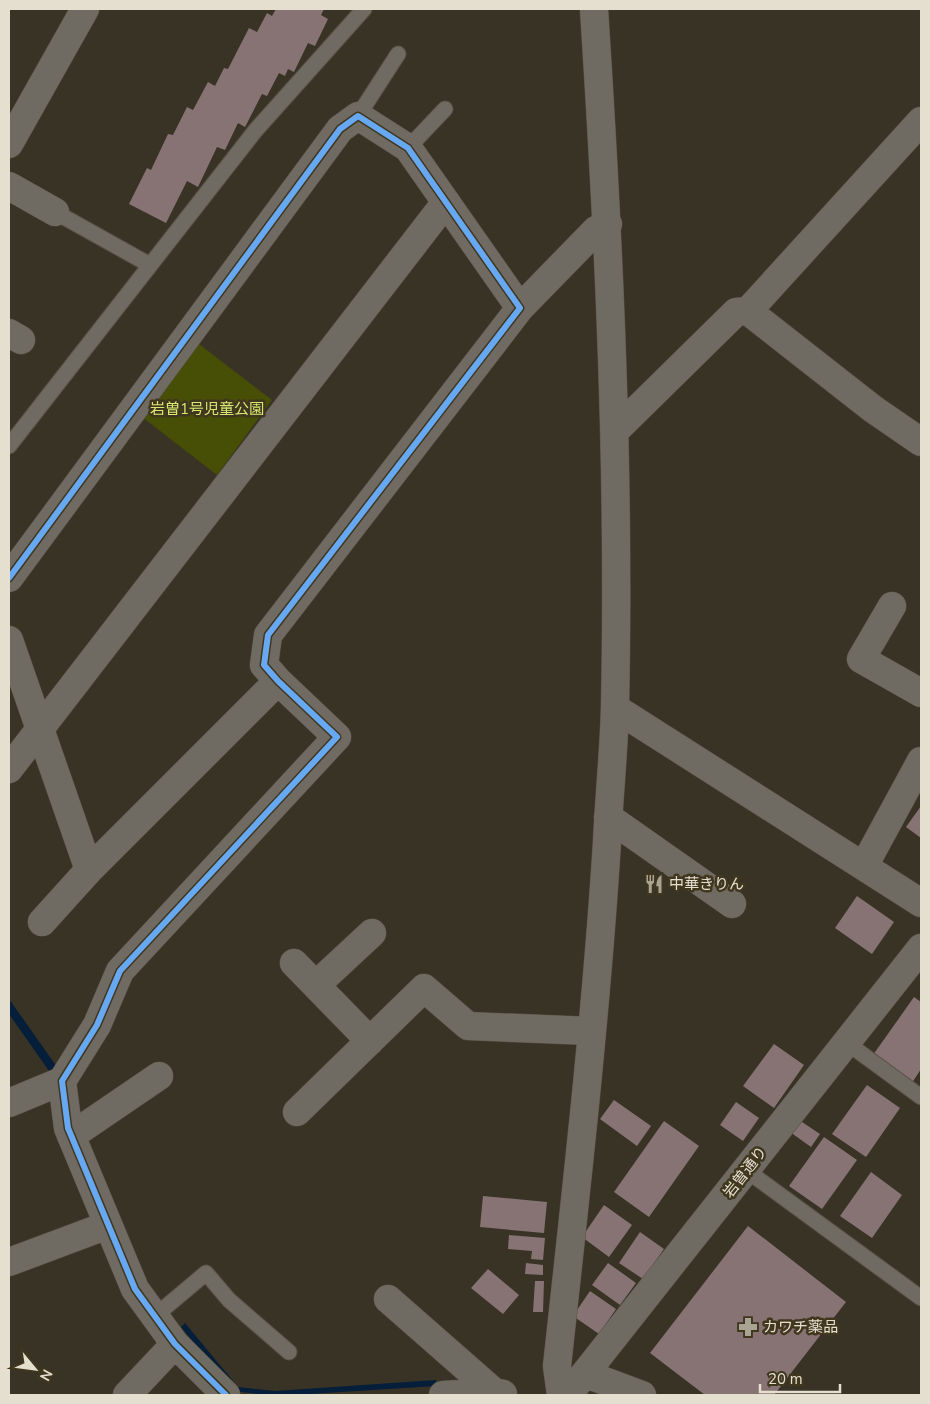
<svg xmlns="http://www.w3.org/2000/svg" width="930" height="1404" viewBox="0 0 930 1404" font-family="'Nunito Sans','Noto Sans JP',sans-serif">
<rect width="100%" height="100%" fill="#393326"/>
<path fill="#474e05" d="M199 344 272 400 217 475 142 417Z"/>
<path fill="#051e39" d="M9 999 57 1067 49 1071 9 1014Z
M185 1323 238 1387 275 1391 436 1380V1386L294 1395H267L233 1391 181 1327Z"/>
<path fill="#877373" d="M276 9H324L321 15 328 19 315 46 308 43 294 72 288 69 285 76 279 73 267 96 262 94 245 127 238 123 225 150 217 147 198 187 187 181 166 223 129 204 147 168 151 170 168 134 173 135 187 107 193 110 208 82 215 86 224 68 228 69 249 28 257 32 267 13 272 16Z
M921 806V838L906 827Z
M857 896 894 922 872 954 835 928Z
M914 997 921 1002V1069L912 1083 873 1055Z
M774 1044 804 1065 774 1108 743 1086Z
M867 1085 900 1108 866 1157 832 1134Z
M614 1100 651 1126 637 1146 600 1119Z
M736 1102 759 1118 743 1141 720 1125Z
M799 1120 820 1134 811 1147 790 1132Z
M664 1121 699 1146 649 1217 614 1192Z
M824 1137 857 1160 822 1209 789 1186Z
M871 1172 902 1195 872 1238 840 1216Z
M483 1196 547 1202 544 1233 480 1227Z
M604 1205 632 1225 609 1257 582 1237Z
M748 1226 846 1302 774 1395H705L650 1353Z
M640 1232 664 1249 643 1279 619 1263Z
M509 1235 545 1238 543 1260 531 1259 532 1251 508 1249Z
M526 1263 543 1265V1275L525 1274Z
M608 1263 636 1283 620 1305 592 1285Z
M488 1269 519 1295 503 1314 471 1288Z
M535 1281H544L543 1312H533Z
M590 1291 616 1309 599 1334 573 1316Z"/>
<g fill="none" stroke-linecap="round" stroke-linejoin="round">
<g stroke="#575246" stroke-width="17">
<path id="service" d="M358 116 398 54
M408 148 445 109
M55 212 150 265
M9 446 255 131 364 9
M847 1043 921 1097
M746 1170 921 1298
M155 1316 206 1273 229 1300 289 1352"/>
</g>
<g stroke="#575246" stroke-width="29">
<path id="minor" d="M9 144 85 9
M9 186 55 212
M520 308 596 230 608 224
M748 311 873 409 921 442
M9 333 21 340
M615 431 736 312 748 311 921 121
M9 578 340 129 358 116 408 148 520 308 268 635 264 665 278 681 337 737 120 971 97 1025 62 1081 68 1128 135 1289 175 1344 226 1395
M892 606 861 659 921 693
M9 640 89 870 278 681
M615 708 921 903
M9 769 446 202
M608 817 732 904
M864 866 921 761
M42 922 89 870
M294 963 370 1041
M316 985 372 933
M9 1103 62 1081
M297 1112 424 988 468 1026 591 1031
M71 1136 159 1076
M9 1262 108 1225
M388 1299 494 1392
M586 1374 642 1395
M127 1395 175 1344
M443 1395 494 1392 503 1394
M561 1395 557 1366C576 1192 596 1017 607 842 609 797 614 751 615 706 620 473 609 241 594 9
M568 1395 921 948"/>
</g>
<use href="#service" stroke="#706b62" stroke-width="15"/>
<use href="#minor" stroke="#706b62" stroke-width="28"/>
<g stroke="#41361e" stroke-width="9">
<path id="cycleway" d="M9 578 340 129 358 116 408 148 520 308 268 635 264 665 278 681 337 737 120 971 97 1025 62 1081 68 1128 135 1289 175 1344 226 1395"/>
</g>
<use href="#cycleway" stroke="#66a8f1" stroke-width="6"/>
</g>
<defs>
<g id="restaurant-bare" transform="scale(1.5)"><path d="M-5-6h1v4h1v-4h1v4h1v-4h1v5L-1.5 .5V6h-2V.5L-5-1ZM5-6V6H3V1.5H1.5Q1.5-4 5-6Z" fill="#a9a394" stroke="#41361e" stroke-width="2.5" paint-order="stroke"/></g>
<g id="pharmacy-bare" transform="scale(1.5)"><path d="M-2-6h4v4h4v4h-4v4h-4v-4h-4v-4h4Z" fill="#a9a394" stroke="#41361e" stroke-width="2.5" paint-order="stroke"/></g>
</defs>
<g fill-rule="evenodd">
<use href="#restaurant-bare" x="654" y="884"/>
<use href="#pharmacy-bare" x="748" y="1327"/>
</g>
<g text-anchor="middle" dominant-baseline="central" stroke-width="5" stroke-linejoin="round" paint-order="stroke">
<g font-size="15" fill="#d7e972" stroke="#41361e">
<text x="207" y="409">岩曽1号児童公園</text>
</g>
<g font-size="15" fill="#e5dfd0" stroke="#41361e" text-anchor="start">
<text x="669" y="884">中華きりん</text>
<text x="763" y="1327">カワチ薬品</text>
</g>
<g font-size="15" fill="#e5dfd0" stroke="#41361e">
<text transform="translate(745 1172) rotate(-52)">岩曽通り</text>
</g>
</g>
<rect width="930" height="1404" fill="none" stroke="#e5dfd0" stroke-width="20"/>
<g transform="translate(35 1369) rotate(119)" stroke="#41361e" stroke-width="4" paint-order="stroke">
<path d="M0-4L9 19L0 12L-9 19Z" fill="#e5dfd0"/>
<text y="-8" font-size="14" font-weight="bold" text-anchor="middle" fill="#e5dfd0">N</text>
</g>
<path d="M760 1384v8h80v-8" fill="none" stroke="#e5dfd0" stroke-width="2.5"/>
<text x="768" y="1384" font-size="15" fill="#e5dfd0" stroke="#41361e" stroke-width="4" paint-order="stroke">20 m</text>
</svg>
